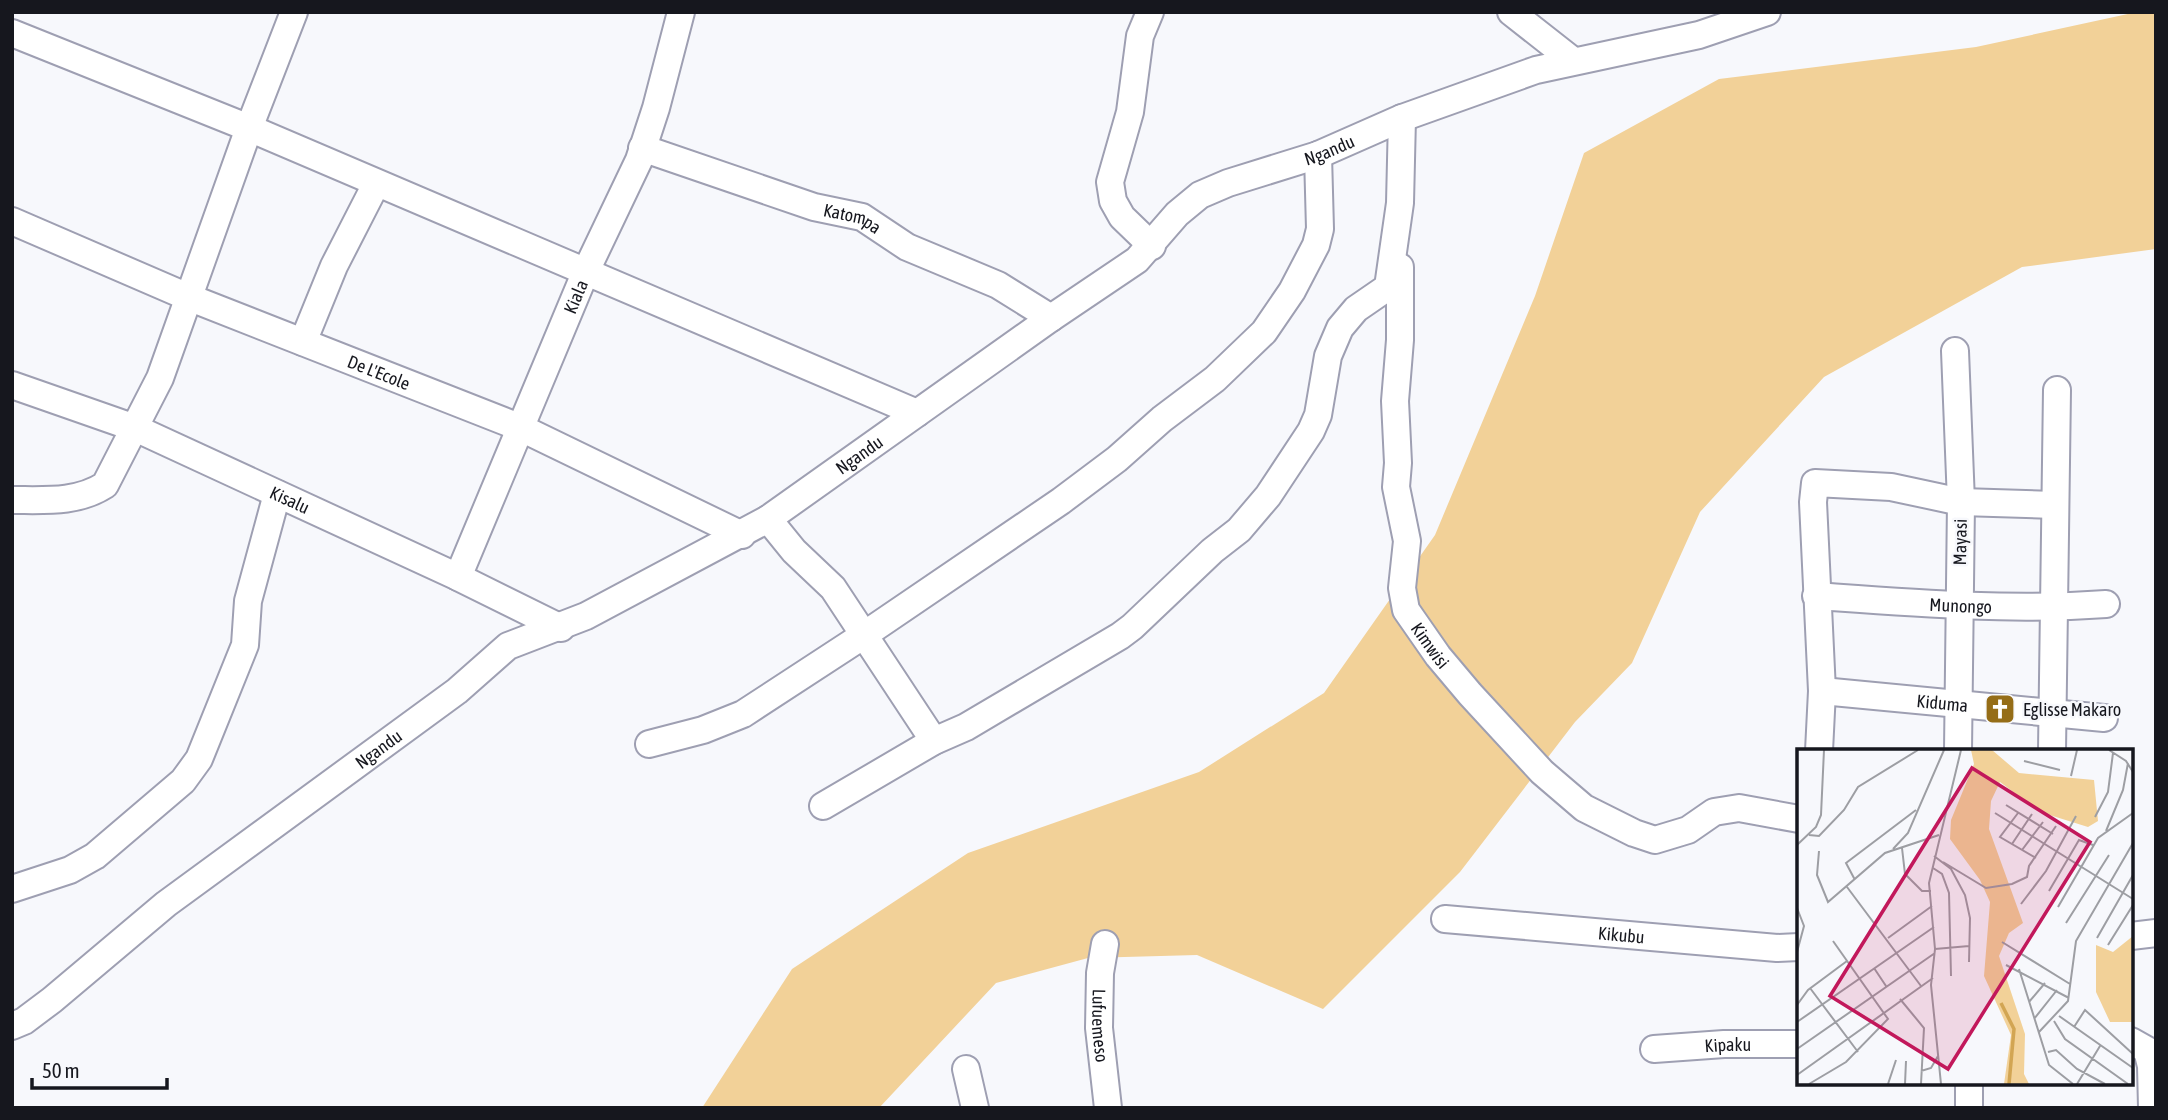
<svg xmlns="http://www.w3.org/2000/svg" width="2168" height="1120" viewBox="0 0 2168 1120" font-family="'Asap Condensed',sans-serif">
<rect width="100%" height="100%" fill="#f7f8fc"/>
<path fill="#f2d198" d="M2137 12H2156V249L2022 267 1824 377 1700 512 1632 663 1575 722 1460 872 1323 1009 1197 955 1088 958 996 983 879 1108H702L792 969 968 853 1199 772 1324 693 1435 535 1535 296 1584 153 1719 79 1976 47Z"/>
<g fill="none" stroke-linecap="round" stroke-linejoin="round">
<g stroke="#9e9fb2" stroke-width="30">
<g id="minor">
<path d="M1150 12 1140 36 1130 112 1110 182 1113 201 1122 217 1152 246"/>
<path d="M1511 12 1572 60"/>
<path d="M12 33 249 128 917 413"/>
<path id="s1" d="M642 148 814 207 862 217 907 247 998 285 1051 318"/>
<path id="s2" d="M12 221 188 297 519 427 742 535"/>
<path id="s3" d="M1400 267V340L1395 401 1398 463 1396 487 1407 541 1402 588 1406 610 1438 656 1470 694 1542 772 1584 808 1634 833 1655 840 1688 830 1714 812 1739 808 1799 819"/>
<path d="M303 342 334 266 376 184"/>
<path d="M1955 351 1961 502 1958 751"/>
<path id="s4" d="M12 385 135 428 458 577 561 628"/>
<path d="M12 500C45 500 77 503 105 485L160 378 249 128 294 12"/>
<path d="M768 519 794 551 833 588 934 741"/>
<path id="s5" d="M458 577 586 271 639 160 656 108 681 12"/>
<path id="s6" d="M1816 596C1913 603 2009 611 2106 604"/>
<path id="s7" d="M1822 691 2104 718"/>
<path d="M649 744 703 730 743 714 864 635 1061 501 1117 459 1162 419 1215 379 1264 332 1292 291 1316 245 1320 229 1318 155"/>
<path d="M1819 751 1822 691 1813 502 1815 483 1891 487 1961 502 2054 505"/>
<path d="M2052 751 2057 390"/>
<path d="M823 806 934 741 966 727 1120 636 1132 627 1212 551 1239 530 1268 496 1311 431 1318 415 1328 356 1340 328 1356 309 1388 287 1400 203 1402 118"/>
<path d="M12 889 70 870 95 856 183 781 199 759 245 645 248 601 277 494"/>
<path id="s8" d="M1445 919 1777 948 1799 947"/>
<path d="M2131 936 2156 933"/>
<path id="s9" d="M1105 944 1100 973 1099 1028 1108 1108"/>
<path id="s10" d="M12 1026 24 1021 52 1000 166 904 457 691 508 646 586 616 768 519 1051 318 1137 260 1177 214 1200 195 1228 183 1318 155 1402 118 1536 70 1699 35 1767 12"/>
<path d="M2131 1041 2147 1050 2151 1066 2152 1108"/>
<path id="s11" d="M1654 1049 1724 1044H1799"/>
<path d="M966 1069 975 1108"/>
<path d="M1969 1083V1108"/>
</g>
</g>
<use href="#minor" stroke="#fff" stroke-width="26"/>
</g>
<defs>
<g id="church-square" transform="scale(1.575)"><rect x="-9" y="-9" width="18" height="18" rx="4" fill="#956d17" stroke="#f7f8fc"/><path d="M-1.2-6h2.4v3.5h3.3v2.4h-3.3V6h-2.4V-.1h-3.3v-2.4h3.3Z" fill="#fff"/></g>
</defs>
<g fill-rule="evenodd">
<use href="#church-square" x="2000" y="709"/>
</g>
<g text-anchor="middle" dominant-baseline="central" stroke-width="5" stroke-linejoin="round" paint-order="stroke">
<g font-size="18" fill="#16171e" stroke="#f7f8fc">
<text stroke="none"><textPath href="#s10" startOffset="1594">Ngandu</textPath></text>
<text stroke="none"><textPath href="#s1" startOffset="222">Katompa</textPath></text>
<text stroke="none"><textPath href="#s5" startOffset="304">Kiala</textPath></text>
<text stroke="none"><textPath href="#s2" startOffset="397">De L'Ecole</textPath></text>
<text stroke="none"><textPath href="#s10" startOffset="1027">Ngandu</textPath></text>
<text stroke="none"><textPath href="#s4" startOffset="301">Kisalu</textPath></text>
<text transform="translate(1960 542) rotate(-89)">Mayasi</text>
<text stroke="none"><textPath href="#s6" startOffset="145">Munongo</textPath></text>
<text stroke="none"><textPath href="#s3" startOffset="388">Kimwisi</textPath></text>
<text stroke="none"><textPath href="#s7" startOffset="121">Kiduma</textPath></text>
<text stroke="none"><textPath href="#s10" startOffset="460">Ngandu</textPath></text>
<text stroke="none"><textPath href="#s8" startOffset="177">Kikubu</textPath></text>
<text stroke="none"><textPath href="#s9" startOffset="82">Lufuemeso</textPath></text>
<text stroke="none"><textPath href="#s11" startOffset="74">Kipaku</textPath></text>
</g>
<g font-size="18" fill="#16171e" stroke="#f7f8fc" text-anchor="start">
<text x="2023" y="709">Eglisse Makaro</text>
</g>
</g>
<g transform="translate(1797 749)">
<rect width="336" height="336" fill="#f7f8fc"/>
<path d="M174 1H195L222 24 297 31 301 72 291 78 243 63 203 33 194 52 192 80 226 174 212 184 202 207 228 285 227 325 232 335H207L214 286 187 227 193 153 183 131 153 90 154 71 177 15ZM336 187V273H313L299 243V196L316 203Z" fill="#f2d198"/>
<path fill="none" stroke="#d2a553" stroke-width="3.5" d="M204 254 217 280 212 335"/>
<path fill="none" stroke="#9d9ea3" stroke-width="2" d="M312 1 329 12 336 23M227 12 263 21M274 27 280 1M209 56 256 85M198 64 336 150M221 64 203 88 239 109M298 68 311 43 316 4M309 82 326 41 331 14M12 86 22 87 47 61 61 38 121 1M215 95 235 65M0 96 19 78 24 66 27 1M105 99 108 125 125 142H134M96 100 111 84 147 1M225 101 246 73M22 102 20 126 31 153 88 104 142 86M137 107 154 120 168 146 173 169 172 213M146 113 189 139 215 135 230 128 232 117 259 77M136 119 145 125 152 144 154 227M58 131 49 114 119 61M50 138 124 237M252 142 282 91 296 96M224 155 249 122 279 67M261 158 301 89 336 64M0 159 7 177 0 203M269 174 312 106M91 189 135 157M300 189 336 126M205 193 273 235M311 196 336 156M138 200 172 197M209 216 272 249M77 219 89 237M222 220 252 316 276 335M13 239 61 303M103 250 127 279 124 335M232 253 248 234M0 256 11 241 50 212M262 267 336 319M237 270 260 241M257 272 268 290 331 335M0 273 137 178M277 278 288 261 336 305M242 283 271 252 279 192 336 94M0 300 138 204M251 303 259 301 280 320 308 335M124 322 134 319 141 307M0 326 136 229M12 335 49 313 91 270 36 192M91 335 99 311M108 335 109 312M144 335 134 236 138 200 132 134 164 1M280 335 303 297"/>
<path fill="#c2185b" fill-opacity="0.15" stroke="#c2185b" stroke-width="3.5" d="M175 19 293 93 151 320 33 247Z"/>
<rect width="336" height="336" fill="none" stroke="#16171e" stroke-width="3.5"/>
</g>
<rect width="2168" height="1120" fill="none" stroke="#16171e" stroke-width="28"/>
<path d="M32 1078v10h135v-10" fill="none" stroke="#16171e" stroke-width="3.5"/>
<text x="42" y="1078" font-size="21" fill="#16171e" stroke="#f7f8fc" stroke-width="5" paint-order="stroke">50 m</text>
</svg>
